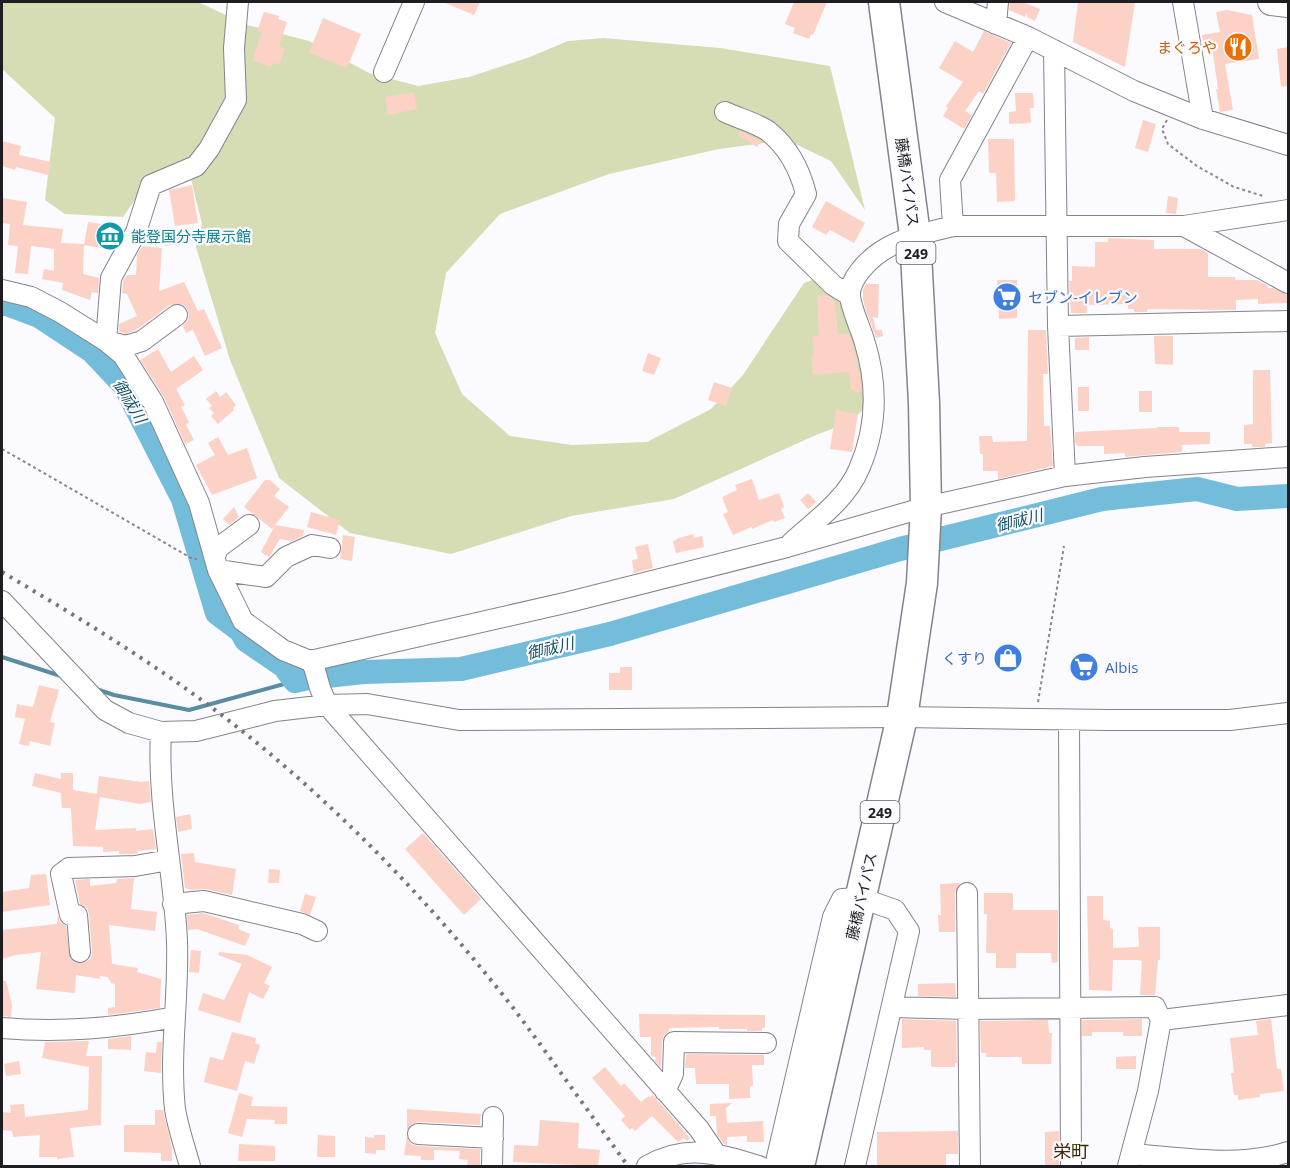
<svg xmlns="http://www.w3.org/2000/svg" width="1290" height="1168" viewBox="0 0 1290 1168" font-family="'Open Sans','Noto Sans JP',sans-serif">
<rect width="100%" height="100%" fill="#fbfaff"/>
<path fill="#d6dcb4" d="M2 2H198L247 25 309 41 369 73 418 86 469 77 530 57 568 41 603 38 720 48 830 66 865 210 831 161 787 140 719 149 609 174 500 214 446 273 435 333 462 394 510 436 572 445 647 442 711 409 743 375 804 283 824 276 855 308 868 405 850 422 816 435 674 499 571 516 451 554 350 533 279 478 230 360 196 247 202 224 188 167 149 179 123 217 65 214 45 200 55 118 2 69Z"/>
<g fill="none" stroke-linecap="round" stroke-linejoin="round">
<path stroke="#5a8da2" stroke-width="4" d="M2 657 64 677
M96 689 114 695 189 710 295 681"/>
<path stroke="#73bdda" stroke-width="24" d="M2 304H7L39 316 92 351 125 386 183 499 217 613 241 631 246 640 284 666 295 681 308 678 364 672 461 669 610 634 900 549 1102 499 1197 489 1237 499 1288 496"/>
</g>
<path fill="#fcd1c6" d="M443 2H480L474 15Z
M794 2H827L813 35 811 34 809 39 793 33 795 28 785 24Z
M1078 2H1135L1125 67 1073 42Z
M1010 3 1023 2 1040 9 1035 21 1027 17V13L1025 17 1009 10Z
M1227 10 1252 15 1259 59 1225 64 1233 110 1220 112 1216 89H1218L1212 47 1204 48 1202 35 1220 32 1216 12Z
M264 12 279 16 278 19 287 22 279 46 285 49 279 65 272 63 271 67 252 60 262 32 257 31Z
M323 18 361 34 347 68 309 53Z
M984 31 1011 43 983 94 979 91 965 111 972 115 964 129 943 116 948 108 946 106 963 82 939 68 955 41 973 52Z
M1288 47V86L1281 87 1277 49Z
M414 92 417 109 388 115 385 97Z
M1015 93H1033L1034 108H1030L1031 123 1009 124V112L1016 111Z
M1143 120 1156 124 1148 152 1135 148Z
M740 131 761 141 757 147 738 135Z
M988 139H1014L1015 201 997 202 996 173H989Z
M2 141 21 146 19 155 51 162 48 175 16 167 15 170 2 166Z
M192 185 198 223 175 226 169 190Z
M1168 196 1178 198 1176 214 1166 213Z
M2 198 27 202 23 225 63 229 61 243 84 244 83 274 99 278 98 293 92 292 90 300 62 290 63 283 42 279 44 269 54 271V249L31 246 28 274 15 273 18 246 8 245 10 224 2 223Z
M826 201 865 223 854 243 830 230 826 235 812 227Z
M88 222 114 226 108 249 84 245Z
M181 233 183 243 165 246 163 235Z
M1108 238 1154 240V249H1201L1208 253V277H1235V280H1257L1268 286V288H1273L1288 295V303L1258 304V299L1236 300V310L1147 309V312H1134V309H1128V304L1087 305V313H1071L1069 281H1072V266L1095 267V242H1108Z
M142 246 162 248 159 291 184 282 198 311 204 309 222 348 205 356 193 330 186 333 183 326 188 320 189 314 186 307 181 304 170 305 136 330 126 334 119 332V324L137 316 127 294 122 293 123 281 127 275H136L137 255Z
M997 280H1017V318L999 319Z
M866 284H879L878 318 873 317 876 330H882L883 336 876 338 865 308 863 299V290Z
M817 295H826L832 298V301H835L838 334 849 333 857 359 862 392 855 393V390H851L849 372 813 375 811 357 814 356 812 336 819 335Z
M1028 330H1046L1048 374H1043L1044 426H1050L1053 466 998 479V471H983V454H980L979 436H992L993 442 1027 441Z
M1154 336H1173V365L1155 364Z
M1089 337V350H1075V338Z
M158 349 171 372 194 356 203 370 176 389 185 405 181 407 189 422 186 425 194 440 185 444 164 397 140 360Z
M648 353 661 358 654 375 642 371Z
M1253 370H1270L1272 443 1265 444V447H1252V444H1244V425L1253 424Z
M714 382 732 388 726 406 708 400Z
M1078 387H1089V411H1078Z
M216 391 220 397 226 392 236 405 233 408 234 410 218 424 211 416 214 413 209 408 212 406 206 399Z
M1139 391H1152V412H1139Z
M836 410 858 414 852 452 830 449Z
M1157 427H1179V432H1210V444L1182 445V452L1125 457V453L1104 454V446H1077L1075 442V432L1157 428Z
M218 437 228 455 247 448 257 478 212 495 196 465 215 455 208 443Z
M752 479 759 500 779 493 784 507 781 509 785 518 774 522 773 520 752 529V527L733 535 723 514 728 512 722 497 737 490 735 485Z
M265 480H270L280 489 274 496 289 507 272 529 244 507Z
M808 493 816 502 808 509 800 500Z
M234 507 239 517 229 525 223 519Z
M311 512 340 520 336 535 307 527Z
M275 525 304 530 303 536 292 541 280 539 269 557 261 552Z
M693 534 694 538 702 536 704 547 676 553 673 541 676 540V539Z
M343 535 355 537 352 561 340 559Z
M648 544 653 568 634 573 632 560 638 559 635 547Z
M620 667H632V690H609V673H620Z
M39 685 59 690 50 722 55 723 50 746 30 741 29 746 19 744 25 719 15 717 17 704 33 707Z
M35 773 61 779V773H73V790L97 794 99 776 141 782 149 781 151 802 140 804 100 797 95 830 136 828V831L153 829 156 849 137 851 138 853 134 854H119V851L103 852V847L73 846 71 808H62L61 793 32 786Z
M190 814 192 829 178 832 176 817Z
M423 833 481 899 464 915 405 849Z
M194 853 195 862 236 869 232 895 206 889 191 890 185 888 181 854Z
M269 869 280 870 279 883H268Z
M46 874 50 905 2 912V892L29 888 31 875Z
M134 878 131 909 157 912 155 931 109 925 112 964 138 968 137 972 161 979 160 1008 108 1015V1008L115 1007V984L111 983 108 977 100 976V979L76 975 75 993 36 989 41 952 16 955 2 959V930L57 924 58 915 60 922 66 926 70 958 75 963 86 962 91 958 92 952 89 914 87 908 80 904 75 880 90 879V886L116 883 117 879Z
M960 883 955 893V932H939L938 915H941L940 884Z
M984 893H1013V910H1058V962L1052 963 1051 953H1016V968H996V953H986L987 914H984Z
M305 894 316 897 310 915 300 911Z
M1087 896H1103V920L1110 921V928L1113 929V948L1137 947 1139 946 1138 927H1160V960H1158L1155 995H1140L1142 961 1137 960H1113L1112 991 1089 990Z
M203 913 239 925 238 929 250 934 245 946 197 929 188 930 187 915Z
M191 950 201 951 199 973 189 972Z
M219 952 247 955 272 967 264 983 270 986 263 999 249 992 240 1023 198 1010 203 993 224 1000 242 964 218 955Z
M2 981H6L12 1005 11 1017 2 1016Z
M955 983 956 997 918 996V984Z
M639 1014 765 1015V1028H762V1031H747V1029H719V1027L669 1028V1031L664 1035 662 1041 661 1068 655 1061 656 1057 651 1056V1037H640Z
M902 1019 956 1021 957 1063H955V1067H931V1050H924V1047L902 1048Z
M1142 1019V1036H1123V1032H1092V1036H1082V1020Z
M1271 1019 1277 1069H1281L1284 1091 1260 1094V1097L1238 1100V1095H1234L1231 1073H1234L1230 1038 1258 1035 1256 1021Z
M1048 1020 1049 1033H1052L1051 1064H1022V1057H986V1053H981L980 1021Z
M232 1032 256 1038 255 1043 260 1045 254 1064 245 1061 237 1091 204 1082 210 1057 223 1060Z
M131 1036V1050L108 1049V1039Z
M89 1041 86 1056H102L101 1125 70 1128 74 1157 57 1159V1157H39L40 1135 13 1137 12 1131 2 1130V1112L11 1113 10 1105 24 1104 25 1117 88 1110 89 1067 42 1058 45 1042Z
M157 1042H162L161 1073 144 1071 146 1052 156 1053Z
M686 1054 764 1055V1065H752L753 1086H750V1098L729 1099V1084H696L695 1068H685Z
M1136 1056V1069H1116V1057Z
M19 1061 21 1074 6 1076 4 1064Z
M605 1067 621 1086 624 1083 641 1102 649 1096 650 1097 653 1095 690 1138 687 1141 684 1138 678 1142 652 1116 635 1131 632 1128 630 1130 621 1120 625 1116 592 1078Z
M239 1093 253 1097 251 1106 287 1107V1124H274L275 1120 247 1119 242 1137 228 1133Z
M732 1103 726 1108 727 1123 763 1121 764 1142H747V1136L727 1137V1145L724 1144 717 1135 716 1116H710V1104Z
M407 1109 481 1114 480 1125 418 1122 412 1124 407 1131Z
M155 1110H163L172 1148V1161H161V1153L124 1152V1125H155Z
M540 1120 579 1123 578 1148 600 1150 598 1166 513 1162 514 1145 538 1146Z
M958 1131V1154H946V1167H877V1132Z
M1059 1131V1167H1045V1132Z
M318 1135 335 1136V1157H317Z
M374 1135H385V1150H376V1154L365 1153V1137L374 1138Z
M407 1136 411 1144 417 1146 480 1149V1167H467L468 1160 459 1159 460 1151 434 1150V1160H421V1156L404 1155Z
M239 1144 275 1146V1161H238Z"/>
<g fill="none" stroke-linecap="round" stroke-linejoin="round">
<g stroke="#84828d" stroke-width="22">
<path id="minor" d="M945 2 1028 37 1134 91 1203 119 1288 145
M1183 2 1203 119
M996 24 998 2
M1054 50 1058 326 1065 476
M384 72 414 2
M725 112C738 118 756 123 768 131 788 147 800 170 806 194L789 224 788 241 833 285 849 295
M953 226H1184L1288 210
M1184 226 1288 283
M2 290 31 297 60 312 106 341 123 355 153 402 199 503 218 570 243 621 283 650 310 661 314 667 320 688 327 705 699 1129 716 1154
M1058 326 1288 321
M106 341 111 278 136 232 151 185 196 166 209 149 236 100 234 48 238 2
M106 341 126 346 142 341 177 315
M791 543C815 521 846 500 859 469 878 426 878 384 864 340 860 327 851 308 850 296 849 288 855 277 860 271 883 241 918 235 953 226L950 180 1028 37
M215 556 218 548 249 525
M218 570 266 577 286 557 312 545 330 548
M2 601 105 710 129 723 161 732 196 731 275 711 327 705 367 704 459 720 902 717 1109 720H1230L1288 713
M310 661 569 602 787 547 926 507 1065 476 1145 467 1288 457
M1069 720 1071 1166
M161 732C157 802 174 871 177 941 179 997 169 1053 175 1109 178 1128 185 1148 190 1166
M967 893 970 1166
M173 904 204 901 302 924 317 931
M80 952 77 915H70L61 874 69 868 135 866 169 860
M892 1007 968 1009 1155 1007 1161 1020 1148 1091 1128 1166
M1161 1020 1288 1005
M2 1028C62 1033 116 1028 175 1017
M665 1091 673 1074 674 1042 766 1043
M418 1134 493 1138
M1132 1154C1183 1158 1239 1168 1288 1152
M492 1166 493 1117
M647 1166C688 1143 717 1154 759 1166
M775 1166 833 917 842 899 861 898 895 910 909 931 855 1166"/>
</g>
<g stroke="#84828d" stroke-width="28">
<path id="major" d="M1271 2 1288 4"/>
</g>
<g stroke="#84828d" stroke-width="33">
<path id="highway" d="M799 1166 902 717 922 583 926 507 924 403 915 235 884 2"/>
</g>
<path stroke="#88878c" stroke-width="2" stroke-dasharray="3 3" stroke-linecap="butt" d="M1167 120 1162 129 1168 144 1197 166 1234 187 1263 196
M2 449 193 559H197
M1038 702 1064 546"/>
<use href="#minor" stroke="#fff" stroke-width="20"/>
<use href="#major" stroke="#fff" stroke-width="26"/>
<use href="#highway" stroke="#fff" stroke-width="30"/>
<path stroke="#76757a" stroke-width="4" stroke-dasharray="3 6" stroke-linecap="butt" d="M2 572C81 619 159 666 232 723 337 805 432 904 514 1009 553 1061 590 1114 628 1166"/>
</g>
<defs>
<g id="restaurant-disc" transform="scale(1.5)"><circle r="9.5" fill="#e8710a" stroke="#fbfaff"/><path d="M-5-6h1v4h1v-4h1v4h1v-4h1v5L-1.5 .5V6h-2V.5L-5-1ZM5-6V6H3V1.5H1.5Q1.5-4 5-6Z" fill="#fff"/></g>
<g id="museum-disc" transform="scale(1.5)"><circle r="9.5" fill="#0f9aa8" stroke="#fbfaff"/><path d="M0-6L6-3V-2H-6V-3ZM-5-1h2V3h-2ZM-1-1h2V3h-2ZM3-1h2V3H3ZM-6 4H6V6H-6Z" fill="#fff"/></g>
<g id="supermarket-disc" transform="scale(1.5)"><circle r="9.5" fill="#3f7fe0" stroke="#fbfaff"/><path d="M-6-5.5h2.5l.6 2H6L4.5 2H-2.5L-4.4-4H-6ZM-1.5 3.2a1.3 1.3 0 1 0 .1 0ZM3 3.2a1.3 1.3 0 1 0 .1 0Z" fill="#fff"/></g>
<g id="shop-disc" transform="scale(1.5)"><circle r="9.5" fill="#3f7fe0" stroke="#fbfaff"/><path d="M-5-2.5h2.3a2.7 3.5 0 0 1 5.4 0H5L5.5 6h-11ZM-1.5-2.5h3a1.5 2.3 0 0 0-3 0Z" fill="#fff"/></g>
</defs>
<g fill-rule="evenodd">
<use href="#restaurant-disc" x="1238" y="47"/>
<use href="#museum-disc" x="110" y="236"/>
<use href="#supermarket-disc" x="1007" y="297"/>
<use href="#shop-disc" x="1008" y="658"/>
<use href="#supermarket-disc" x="1084" y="667"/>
</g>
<g text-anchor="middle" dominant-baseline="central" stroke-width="4.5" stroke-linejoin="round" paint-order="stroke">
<g fill="#fbfaff" stroke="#605f64" stroke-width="1.5">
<rect x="896.5" y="242" width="39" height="22" rx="4.5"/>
<rect x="860.5" y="801" width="39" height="22" rx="4.5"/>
</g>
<g font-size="14" font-weight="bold" fill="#1e1d21">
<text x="916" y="253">249</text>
<text x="880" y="812">249</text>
</g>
<g font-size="15" fill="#c56008" stroke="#fbfaff" text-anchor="end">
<text x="1217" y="47">まぐろや</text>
</g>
<g font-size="15" fill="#1e1d21" stroke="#fbfaff">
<text transform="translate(908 182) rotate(82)">藤橋バイパス</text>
<text transform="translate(861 896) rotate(-77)">藤橋バイパス</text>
</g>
<g font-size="15" fill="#0d838f" stroke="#fbfaff" text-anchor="start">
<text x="131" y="236">能登国分寺展示館</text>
</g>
<g font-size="15" fill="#366cbe" stroke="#fbfaff" text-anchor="start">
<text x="1028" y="297">セブン-イレブン</text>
<text x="987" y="658" text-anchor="end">くすり</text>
<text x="1105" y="667">Albis</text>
</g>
<g font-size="16" font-style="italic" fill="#155266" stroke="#fbfaff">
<text transform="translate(130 401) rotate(59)">御祓川</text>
<text transform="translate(1019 520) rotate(-14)">御祓川</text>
<text transform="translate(550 648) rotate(-13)">御祓川</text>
</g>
<g font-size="18" fill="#392900" stroke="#fbfaff">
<text x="1071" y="1151">栄町</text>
</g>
</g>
<rect width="1290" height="1168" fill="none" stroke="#1e1d21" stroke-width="6"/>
</svg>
